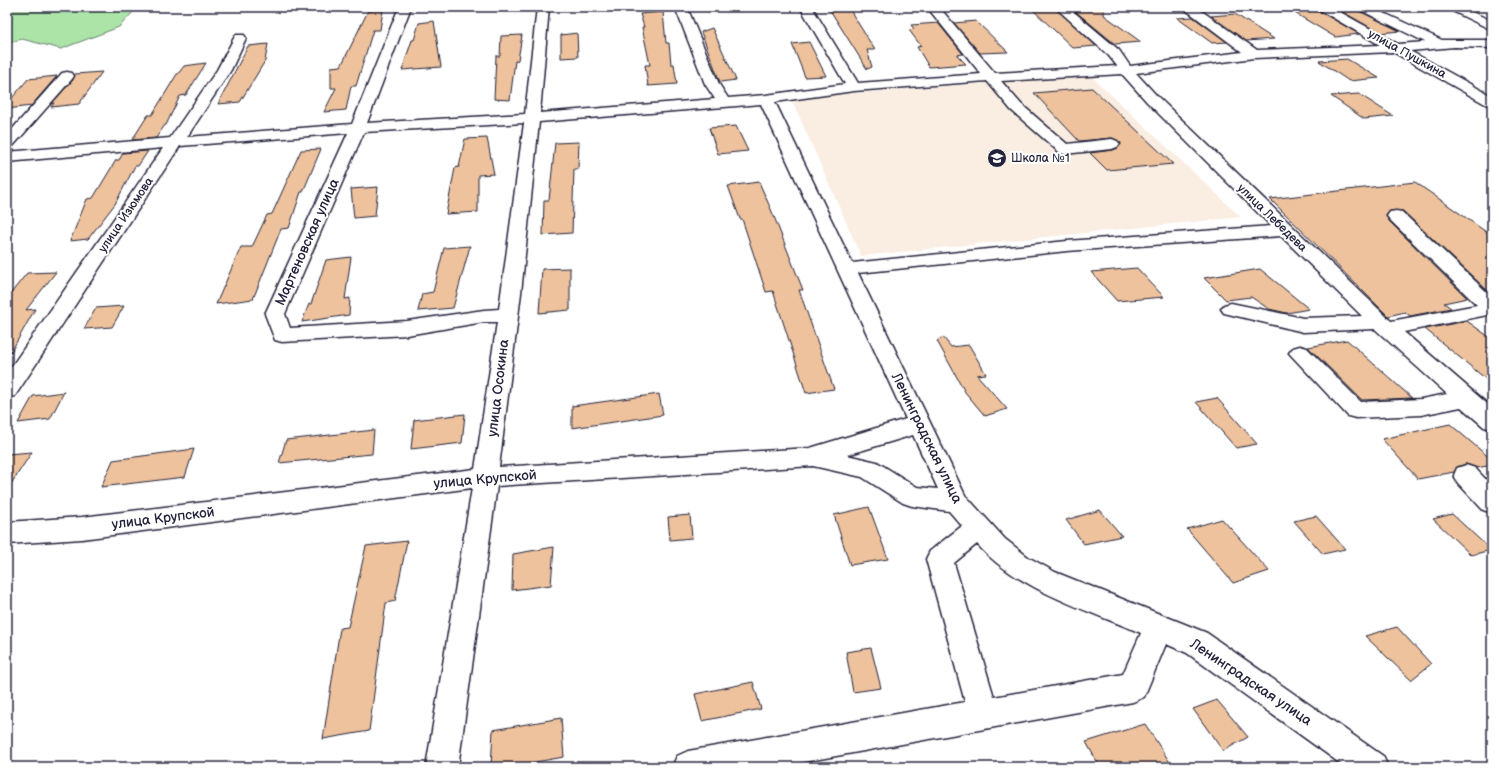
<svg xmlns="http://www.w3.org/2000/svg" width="1499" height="774" viewBox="0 0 1499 774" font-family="'Balsamiq Sans',sans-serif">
<rect width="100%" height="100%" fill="#fff"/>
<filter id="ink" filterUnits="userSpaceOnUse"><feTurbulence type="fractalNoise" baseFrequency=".025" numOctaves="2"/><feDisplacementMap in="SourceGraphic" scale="8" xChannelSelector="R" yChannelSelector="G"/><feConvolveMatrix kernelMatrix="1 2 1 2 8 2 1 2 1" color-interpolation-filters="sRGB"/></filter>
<g filter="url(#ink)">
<path fill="#faede2" d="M1090 75 1241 217 861 256 791 98Z"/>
<path fill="#ace3a7" stroke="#678271" d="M7 7H150L134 11 119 27 61 49 22 39 7 43Z"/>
<path fill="#edc29d" stroke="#22223b" d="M828 7H848L875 50H867L872 67 867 69Z
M1033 7H1054L1096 46 1073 48 1033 10H1036Z
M1070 7H1104V15L1141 42 1115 44Z
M1334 7H1354L1357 10 1400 31 1380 33Z
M383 10 380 30H373L356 86H351L346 110 324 112 336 88H331V67L341 66 368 11Z
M1317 10 1359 34 1335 37 1293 12Z
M663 12 666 43H669L671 64H674L677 84 648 86 645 65H650L642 27H644L640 14Z
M1235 14 1274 39 1246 41 1211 16Z
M1193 17 1227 42 1212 43 1177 18Z
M434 21 441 67 402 70 412 40H414L419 23Z
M976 21 1008 52 980 53 954 23Z
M938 23 963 54 957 55 966 64 929 67 917 47 921 46 909 30 914 29 911 25Z
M712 28 736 80 720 82 701 32Z
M577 33 578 57 561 58V35Z
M522 35 518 60 515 61 510 100 494 99 496 56H500L501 36Z
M809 42 826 76 805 77 792 44Z
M268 44 265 61 240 102 218 104 248 46Z
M1347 59 1379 78 1349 81 1319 61Z
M206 63 186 95 180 96 166 125H165L156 138 132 140 148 115H152L177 74H178L184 66Z
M102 72 79 104 51 107 54 103H52L73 80 75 74Z
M57 76 31 106 7 109V104L28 79Z
M1092 88 1173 164 1107 170 1090 153 1113 150 1118 148 1121 143 1112 138 1079 141 1034 93Z
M1359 94 1393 116 1364 119 1331 96Z
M736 126 748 151 718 154 709 128Z
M487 138 494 174 478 175V212L446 214 455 168 459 167 465 139Z
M579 142 578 169H574L572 233 543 235 544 200H549L555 143Z
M321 149 303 192H301L289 228 281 229 253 299 216 304 241 247H252L267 215 272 214 301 150Z
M148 151 138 166H135L115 204 88 239 70 241 87 199 93 198 116 160H119L123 153Z
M759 182 773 214 803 290H799L834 389 806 393 773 291 766 292 742 219H740L728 186Z
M1415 182 1492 236V292H1489L1403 211H1390L1386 216 1389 221 1467 298 1444 303 1451 308 1410 316 1405 312 1388 316 1270 199Z
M378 187 375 216 354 218 351 189Z
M470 246 453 308 418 311 422 294 433 292 444 248Z
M351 257 345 299 350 298 349 315 302 322 309 304H311L326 260Z
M570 268V310L539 313 542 269Z
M1137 268 1164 297 1117 301 1091 272Z
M1260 269 1309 309 1287 313 1269 309 1251 297 1226 300 1204 278Z
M56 272 26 310 35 309 7 359V298L27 273Z
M124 306 112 327 84 329 96 308Z
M1467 321 1492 339V384L1425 329Z
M943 337 951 347 969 345 986 374 977 375 1007 409 985 416 965 392 937 341Z
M1347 340 1412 398 1362 400 1308 347Z
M64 392 50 419 18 423 33 396Z
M659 394 663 415 572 428V406Z
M1217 398 1257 444 1236 448 1196 402Z
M465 414 462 443 411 449 414 420Z
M1450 424 1492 460V465L1477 468 1466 464 1457 467 1454 472 1418 479 1382 439Z
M374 430 372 454 279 463 286 440Z
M194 449 185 477 101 487 113 460Z
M32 452 7 490V454Z
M869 507 888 559 850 565 834 515Z
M1100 510 1122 536 1084 544 1066 520Z
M1452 514 1491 550 1471 555 1433 519Z
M690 515 692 538 670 540 668 517Z
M1316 516 1345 549 1323 554 1294 521Z
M1222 519 1269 571 1233 583 1187 529Z
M407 541 395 601 386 603 369 731 323 739 340 628 348 627 366 546Z
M554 547 551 585 512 590 513 554Z
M1397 627 1431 664 1411 680 1365 636Z
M871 648 881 688 853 692 846 652Z
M753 682 761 709 702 721 695 694Z
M1217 700 1248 737 1223 751 1193 709Z
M561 718 564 757 507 767H491L493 730Z
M1145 724 1173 767H1100L1086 742Z"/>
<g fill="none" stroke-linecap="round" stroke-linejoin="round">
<g stroke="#22223b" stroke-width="3">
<path id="minor" d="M399 7H411L367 123 525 114 537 7H549L540 113 715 99 705 84 675 7H687L719 84 728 98 766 95 845 84 800 7H812L858 83 981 74 927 7H939L995 73 1117 66 1109 56 1055 7H1068L1119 50 1130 66 1242 52 1182 7H1196L1257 50 1380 45 1318 9 1316 7H1331L1398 44 1425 42 1358 9 1356 7H1371L1442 40H1492V48L1454 47 1410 51 1492 96V106L1487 105 1393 52 1254 58 1136 73 1157 96 1391 321 1477 305 1390 220 1387 216 1390 212 1396 211 1402 212 1492 297V314L1404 332 1492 408V429L1484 427 1461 407 1421 415 1356 418 1348 416 1289 353 1293 348 1300 346 1307 348 1361 402 1421 399 1447 394 1375 329 1303 332 1224 313 1221 309 1224 305 1231 303 1303 318 1362 316 1281 236 1067 251 858 273 965 495 1005 539 1028 557 1055 572 1207 633 1383 756 1388 767H1345L1187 653 1166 644 1144 697 1133 702 776 767H672L677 756 688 751 965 702 926 559 930 551 962 526 949 511 912 506 903 503 862 477 813 466 497 486 458 767H426L472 488 82 539 7 544V522L82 517 475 469 497 322H484L407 335 282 342 275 340 265 314 348 133 180 146 15 396 7 398V373L163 148 7 162V152L170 138 217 70 234 38 236 35H244L246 38 231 70 187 137 352 124ZM1122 74 1147 102 1271 226 1067 241 852 263 775 102 854 91 987 81 1011 110 1059 152 1064 154 1112 149 1117 147 1120 144 1117 141 1112 139 1067 144 1021 104 1001 81ZM761 104 906 419 810 448 499 467 521 293 539 122ZM524 123 499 309 484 310 407 321 290 328 285 314 364 132ZM913 435 938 489 917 487 877 462 847 455ZM977 544C1016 589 1087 610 1141 633L1123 674 994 697 954 563Z
M1446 7H1461L1492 21V30L1448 9Z
M67 72 72 73 74 76 72 79 12 147 7 149V135L62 73Z
M1466 465 1475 468 1492 486V513L1483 510 1457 482 1454 475 1457 468Z"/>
</g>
<use href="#minor" fill="#fff" fill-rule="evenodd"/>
</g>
</g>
<defs>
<g id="school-disc" transform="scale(1)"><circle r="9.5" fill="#22223b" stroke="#fff"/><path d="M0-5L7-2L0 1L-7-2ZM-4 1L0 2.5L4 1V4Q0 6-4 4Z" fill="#fff"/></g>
</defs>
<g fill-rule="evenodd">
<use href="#school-disc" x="997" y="158"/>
</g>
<g text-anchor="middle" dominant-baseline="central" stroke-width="4" stroke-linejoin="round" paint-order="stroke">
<g font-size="12" fill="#22223b" stroke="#fff">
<text transform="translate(1407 54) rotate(29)">улица Пушкина</text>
<text transform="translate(126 215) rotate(-56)">улица Изюмова</text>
<text transform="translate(1272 218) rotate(44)">улица Лебедева</text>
</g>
<g font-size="12" fill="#22223b" stroke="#fff" text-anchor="start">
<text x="1011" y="158">Школа №1</text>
</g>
<g font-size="14" fill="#22223b" stroke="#fff">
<text transform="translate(307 242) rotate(-66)">Мартеновская улица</text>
<text transform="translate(498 388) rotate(-83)">улица Осокина</text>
<text transform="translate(927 438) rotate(64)">Ленинградская улица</text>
<text transform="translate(485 479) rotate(-5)">улица Крупской</text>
<text transform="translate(163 518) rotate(-7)">улица Крупской</text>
<text transform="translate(1251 682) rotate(34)">Ленинградская улица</text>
</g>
</g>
<rect width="1499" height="774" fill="none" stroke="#fff" stroke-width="24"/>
<rect x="12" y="12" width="1475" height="750" fill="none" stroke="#22223b" stroke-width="1.5" filter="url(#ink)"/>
</svg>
